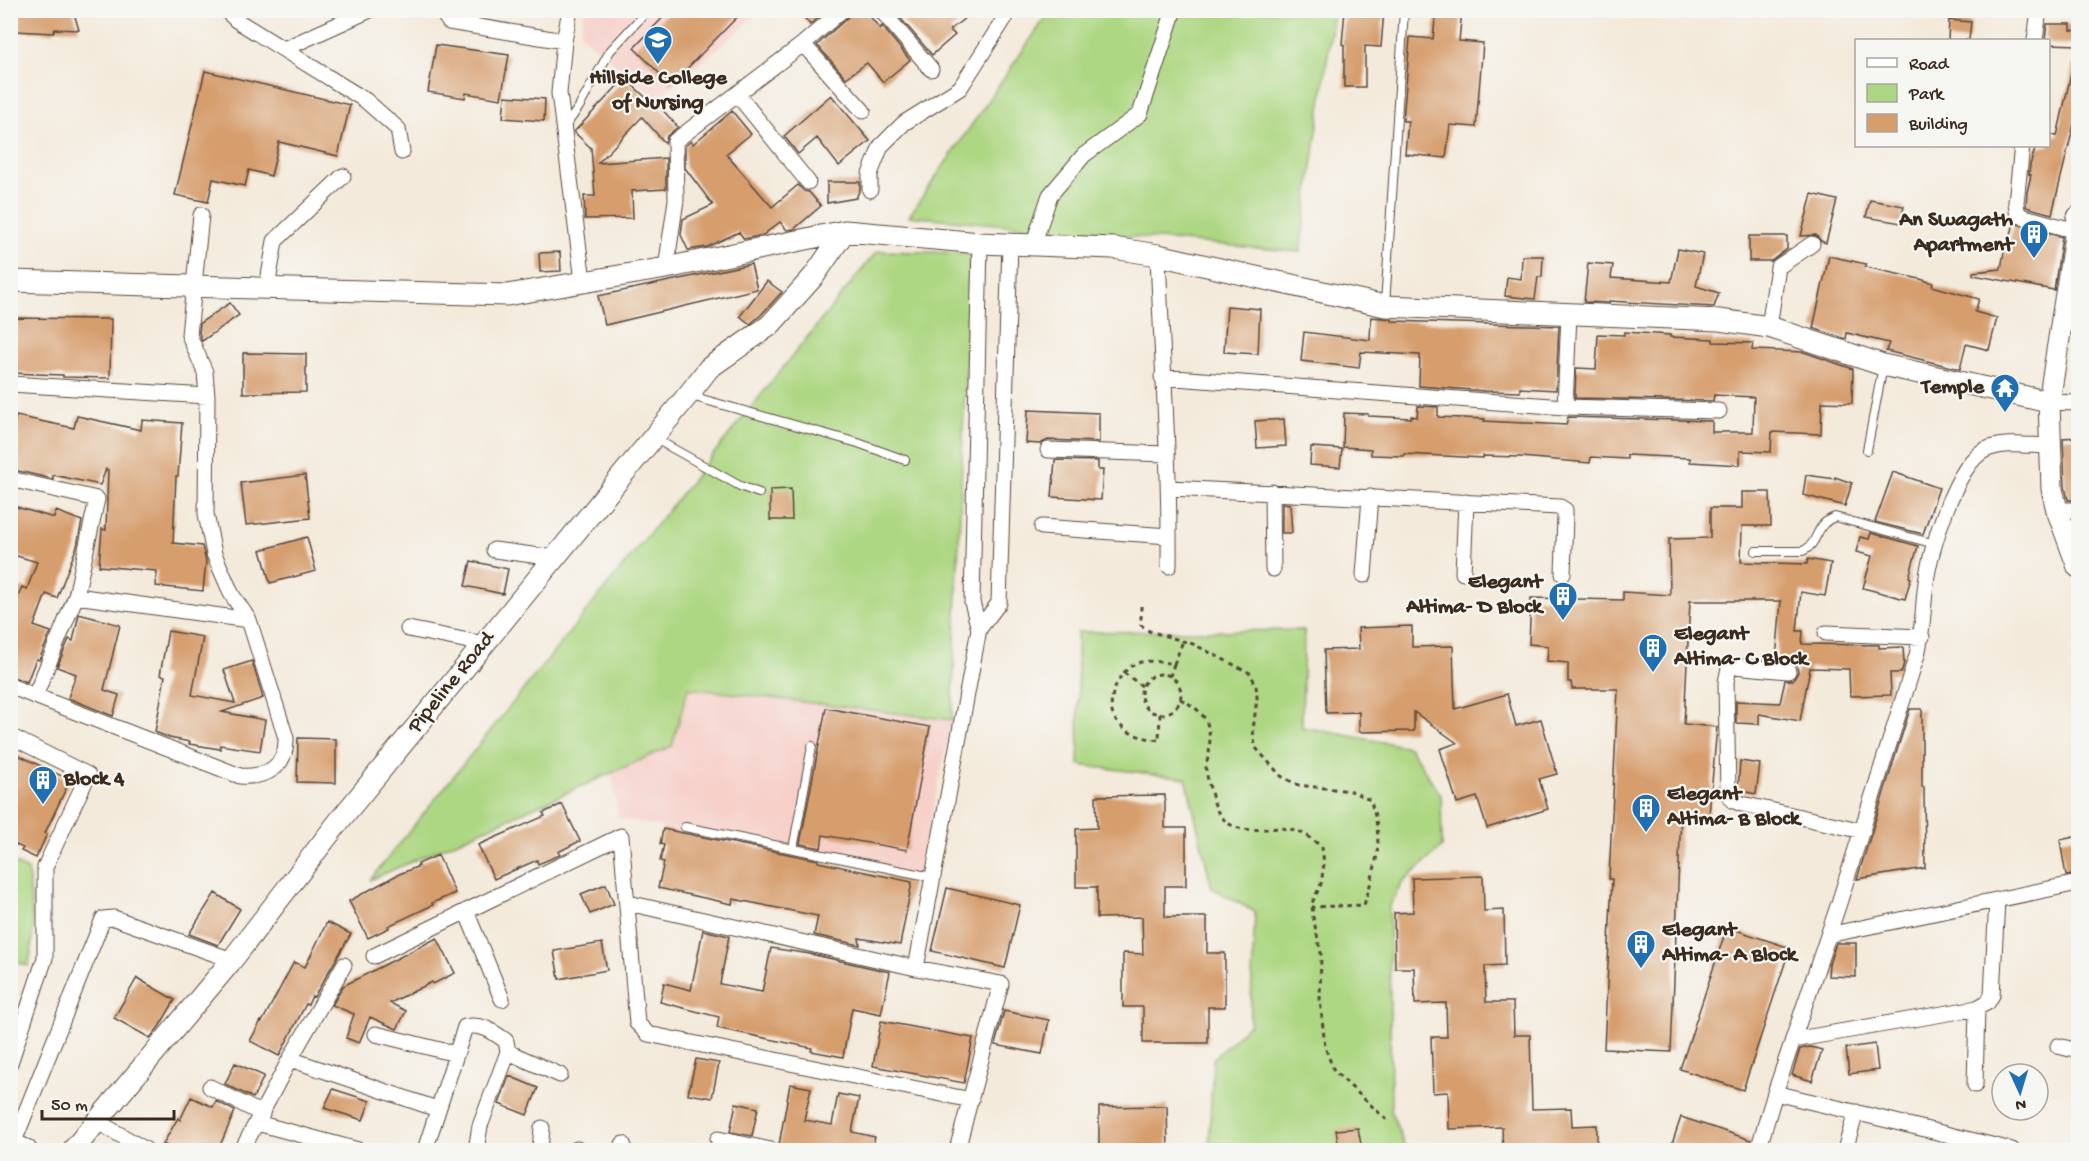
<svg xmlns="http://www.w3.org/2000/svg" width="2089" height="1161" viewBox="0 0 2089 1161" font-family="'Gochi Hand',sans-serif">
<rect width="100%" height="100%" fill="#f6f6f2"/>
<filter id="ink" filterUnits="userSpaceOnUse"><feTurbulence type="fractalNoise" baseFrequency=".0167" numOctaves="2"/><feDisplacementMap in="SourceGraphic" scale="12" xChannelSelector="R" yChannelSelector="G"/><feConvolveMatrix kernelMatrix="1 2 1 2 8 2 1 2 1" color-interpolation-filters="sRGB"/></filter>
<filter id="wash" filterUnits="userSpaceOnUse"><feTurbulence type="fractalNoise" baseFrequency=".008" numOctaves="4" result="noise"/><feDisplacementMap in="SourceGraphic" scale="24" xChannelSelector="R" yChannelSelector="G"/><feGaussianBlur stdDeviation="1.35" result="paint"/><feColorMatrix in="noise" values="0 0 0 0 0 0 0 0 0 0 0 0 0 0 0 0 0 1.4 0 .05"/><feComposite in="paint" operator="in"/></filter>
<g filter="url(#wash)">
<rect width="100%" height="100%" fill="#f4eadb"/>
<path fill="#f7d0ca" d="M584 11H762L658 99 580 34Z
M688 688 952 720 918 880 618 818 612 773 672 746Z"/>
<path fill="#add782" stroke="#748050" stroke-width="1.5" d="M1050 11H1334L1300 252 909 216Z
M877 251 970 253 952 720 688 688 672 746 370 880Z
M1304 630 1302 727 1409 747 1441 795 1442 847 1402 883 1389 907 1391 1111 1406 1150H1209L1213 1059 1250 1024 1255 912 1212 888 1186 778 1079 765 1077 632Z
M11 862 28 870C31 902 37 935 28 966L11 960Z"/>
<g id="blocks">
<path fill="#d69d6d" d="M10 10H73L79 30 55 29 53 33 15 31Z
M670 10H744L671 85 634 48Z
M798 10H827L810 25Z
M851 10H865L880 29 882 26 910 60 883 82 867 63 846 78 817 45 848 17Z
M899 10H975L950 30 955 35 932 55 896 13Z
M1345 10H1384L1381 47 1365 46V87H1344V45L1342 44Z
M1436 10H1462L1459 41 1483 43 1476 127 1450 125 1446 158 1405 154 1408 121H1403L1410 37 1433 39Z
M1949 20 1971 22 1969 40H1948Z
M2047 24H2071V30L2079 31V45L2049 44V40H2045Z
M436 45 509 55 501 99 466 93 465 98 428 92Z
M2073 65 2079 66V121L2075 120 2052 214 2026 207 2027 192 2031 175 2029 174 2030 165 2036 146H2049V134L2057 136Z
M205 71 350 105 338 156 279 142 271 176 249 170 245 186 213 179 208 202 175 195Z
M625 78 657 108 659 106 678 127 667 136 665 143 642 117 598 163 666 158V189L632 191 633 218 585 219 584 196H595L591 148 574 132Z
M831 95 870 141 839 166 817 138 798 154 784 136Z
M505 96 545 99 544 121 503 118Z
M732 111 751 134 726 154 772 207 798 185 804 191 809 192 821 206 794 229 787 230 780 222 763 235 744 239 739 232 707 247 688 250 681 235 683 219 713 205 685 168V146L691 141 693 144Z
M827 182H860V189L856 198 827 203Z
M1812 194 1837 200 1826 243 1821 241 1816 235 1801 236Z
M1870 200 1904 206 1901 223 1866 217Z
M2014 223 2062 237 2054 290 1973 275V272L2001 269 2005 246H2008Z
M1749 236H1787V249L1771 261H1749Z
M1678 249 1703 254 1696 286 1719 293 1714 307 1609 301V303L1584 302 1588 263 1613 265 1611 278 1671 282Z
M560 252 561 271 540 272 539 253Z
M1522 256H1543L1542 277H1538L1535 299 1505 296 1507 277 1521 279Z
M1829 256 1866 264 1865 267 1920 279 1933 283 1932 286 1979 299 1975 312 1997 318 1989 350 1966 344 1960 369 1886 351 1889 343 1847 333 1846 339 1813 328Z
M751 264 757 289 605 325 598 296Z
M767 281 782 292 761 315 750 324 740 316Z
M230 303 239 315 202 341 199 333 200 323Z
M1227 306 1260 309 1258 354 1224 352Z
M1371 317 1392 319V321L1559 326 1556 390 1520 388V392L1485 391 1419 386 1420 355 1361 352 1359 368 1301 361 1304 332 1370 340Z
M10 318 111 319 110 378 63 377V375L10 373Z
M1624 332 1670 335V337L1713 339V342L1753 343 1752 350 1804 352 1853 369 1852 403 1822 402 1821 434 1772 432 1771 452 1740 451V465L1690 462V458L1627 455V459L1591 457 1590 463 1521 457 1483 456V458L1404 454V456L1371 455V449L1343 447 1344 413 1368 414V416L1411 418V416L1417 417 1418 406 1438 407V417L1485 419 1484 421 1566 425 1568 417 1712 421V432H1753L1754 397 1714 395 1713 401 1575 398 1576 368 1596 369 1598 334 1624 335Z
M243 353 306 354V392L243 393Z
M1028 410 1099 413V442L1048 440 1040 444 1026 443Z
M16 416 74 428 77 416 141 430 142 420 182 423 178 476H176L173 543 202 546 206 561 203 591 156 586 157 571 99 566 102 529 106 530 108 470 106 469 100 485 53 475V479L10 469V441Z
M1284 419 1286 446 1257 448 1255 421Z
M2079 437V500H2068L2065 487 2063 438Z
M1311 447 1342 449 1340 467 1310 465Z
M1055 460 1098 461V470H1103L1101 500 1052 497Z
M1893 472 1939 488 1923 534 1875 522Z
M305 475 310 518 246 525 241 483Z
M1806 475 1835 479V477L1852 483 1845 506 1803 495Z
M791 489 792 520H770V490Z
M1742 492H1770L1771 526H1742L1741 562 1807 564 1808 559 1831 563 1825 596 1801 592 1797 631H1803L1802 644 1879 645V648L1903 647 1904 663 1901 673H1890L1891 695 1850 696 1849 669 1810 668 1800 721 1759 714V724L1736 723V701L1780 703 1785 680H1793L1798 672 1797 666 1793 663 1776 660 1781 601H1690L1684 724 1717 727 1709 815 1681 813 1671 1052 1604 1049 1612 879H1609L1618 689H1572L1571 682H1568V663L1547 661 1548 646 1529 644 1531 598 1623 600V592L1670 595 1669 539 1710 538V508H1742Z
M1282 503 1290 504 1292 533H1282Z
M10 505 54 518 56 511 82 521 77 546 57 598 46 594 34 626 51 632 39 660 36 659 27 682 10 676V617L22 587 27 589 37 562 10 554Z
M1871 533 1918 546 1909 577 1911 578 1905 599 1863 588 1872 556 1856 552 1860 537 1869 539Z
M307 537 316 571 270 583 261 550Z
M471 561 508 569 503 594 465 586Z
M79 614 120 625 104 690 119 695 113 716 68 698 76 674 57 667 69 639 73 641Z
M1412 626V647L1453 646 1455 709 1507 694 1516 726 1541 719 1557 774 1539 779 1548 809 1487 828 1477 797 1457 803 1440 749 1457 743 1414 712V731L1359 732V712L1326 713 1324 650 1359 649 1358 628Z
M168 631 203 637 192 695 235 703 224 670 252 661 263 698 222 712 265 720 260 751 220 745V749L189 744 190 742 170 738 155 732 165 676 160 675Z
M826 708 930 727 907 850 823 835 821 848 800 844Z
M1910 709H1922V787H1924L1925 868 1857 879Z
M298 738 336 739V783L297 782Z
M10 751 70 780 45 833 47 834 36 858 21 851 23 848 10 842Z
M1740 761 1760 764 1756 794 1738 790Z
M1165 795V828H1186V886H1165V917H1207V953H1225V1007H1208V1043H1143V1007H1123V953L1143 954 1142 917 1097 918V887H1076V829L1097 828 1096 796Z
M562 804 580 841 558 852 560 855 538 864 537 860 494 879 478 845 545 816 543 813Z
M663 829 818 860V862L912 882 900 945 859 938 860 945 814 935 818 916 733 899 732 904 658 888 664 862 660 861 664 845 660 844Z
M2079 836V874L2066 876 2060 840Z
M438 855 455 893 432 903 433 905 388 926 389 928 368 938 349 901 397 875 419 866 418 864Z
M1483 876 1484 911 1504 910 1505 965 1485 966 1486 1002H1513L1514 1035H1530L1532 1109 1571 1108 1572 1126 1597 1125V1150H1503L1502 1127 1449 1129 1448 1092 1433 1093 1431 1037H1447L1446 1003 1415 1004 1414 968H1395L1394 913 1413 912 1412 878Z
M606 884 614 904 590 914 581 894Z
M947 888 1020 905 1005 968 932 951Z
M215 893 240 909 218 945 189 934Z
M327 922 351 934 314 997 312 996 308 1005 306 1004 279 1056 250 1041 261 1021 262 1022 294 962 305 967Z
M1727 927 1790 948 1743 1090 1680 1069Z
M703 930 729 936 720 984 762 992 771 948 810 954 890 972 881 1014 852 1008 843 1057 811 1051 812 1048 717 1028 719 1017 660 1002 664 983 691 990Z
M437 938 455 973 433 984 432 982 390 1003 406 1011 397 1029 370 1017 359 1043 346 1038 354 1014 332 1005 343 986Z
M602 943 607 970 559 979 554 951Z
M1836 943H1856V977L1828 976 1829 964Z
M137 978 175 1000 159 1027 150 1038 114 1018Z
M1004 1011 1049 1020 1042 1054 995 1045Z
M881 1021 973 1038 964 1083 873 1066Z
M1875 1044 1878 1070 1849 1074 1846 1048Z
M1811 1047 1822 1050 1812 1081 1792 1075 1800 1049Z
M696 1059 719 1063 712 1098 688 1094Z
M235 1063 264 1076 253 1098 225 1084Z
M509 1076 538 1088 527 1115 499 1104Z
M790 1084 811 1088 804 1120 832 1125 838 1094 859 1098 852 1132 875 1137 872 1150H803L779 1145Z
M333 1089 370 1101 363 1120 324 1108Z
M191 1097 213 1107 216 1101 235 1111 218 1150H174L163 1144 178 1118 180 1120Z
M736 1103 758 1108 752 1136 730 1132Z
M1167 1106 1168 1150H1099V1107Z
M1681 1117 1751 1140 1748 1150H1670Z
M1358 1128 1362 1150H1339L1336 1130Z"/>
</g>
</g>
<g filter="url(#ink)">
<use href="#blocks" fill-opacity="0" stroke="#57473a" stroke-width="1.5"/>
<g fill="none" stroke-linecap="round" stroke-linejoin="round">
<g stroke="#57473a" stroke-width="10">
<path id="lane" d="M564 128 579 107 610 51 648 10
M1385 305 1404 10
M691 396 858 443 905 460
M654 438 740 486 759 493
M1867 450 1883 366
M1756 551H1803C1820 543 1814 524 1835 517L1935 544
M685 827 932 877
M793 849 812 746"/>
</g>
<g stroke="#57473a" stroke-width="17">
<path id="street" d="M226 10 236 20 365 100 398 129 402 152
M441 10 449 22 564 41
M570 10 564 41 559 93 583 281
M881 10 931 69
M2035 40 2039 10
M803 44 842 10
M284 49 370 10
M737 94 808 182
M2022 146 2016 202 2017 211 2021 216 2076 231
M870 190V174L881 146 904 123 960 88 1010 10
M201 215 189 335 205 372 207 396
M1033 245 1050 195 1084 155 1140 114 1174 10
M1158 255C1162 359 1170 462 1169 566
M666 268 676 200 675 141 803 44 863 111
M267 288 275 241 343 176
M1769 327 1778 267 1812 244
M1162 377 1565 407 1719 411
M10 384 207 396 206 514 214 554 232 595 249 620 286 738C287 767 266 778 240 776L35 696
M2049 402 2078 403
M1565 407 1569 314
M1048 450 1167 454
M10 479 97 499 76 596 35 696 10 686
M1169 488 1560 507 1565 510V516L1563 574
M1272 492 1273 569
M2057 510H2078
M1042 527 1169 536
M494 550 555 558
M1463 573 1466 502
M1364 575 1370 497
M76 596 249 620
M408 629 484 644
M979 629 999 603 1010 244
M1826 633 1922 637
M1788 671 1734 666 1729 668 1726 682 1728 793 1732 800 1742 804 1863 831
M10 736 88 775 45 867V958L10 1063
M628 903 916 968
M466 911 502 999
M1828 935 2078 883
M374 956 621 836 637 1023 648 1034 971 1100
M376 1034 456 1054
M1793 1040 1977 1008 1988 1002 1992 995 1997 900
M2058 1046 2078 1051
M508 1052 560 1075
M290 1059 344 965
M1975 1085 1977 1008
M210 1087 262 1114
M1775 1093 2012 1150
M98 1122 146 1150
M257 1123 358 1150
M718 1139 771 1150
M13 1144 103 919 114 918 232 960
M623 1144 625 1150
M577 1149 578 1150
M242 1150 290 1059 437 1109
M425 1150 465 1027C481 1023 492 1031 506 1041L508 1052 480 1126 476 1150
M540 1150 542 1128
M957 1150 1001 984 916 968 979 629 972 602 980 243
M1758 1150 1775 1093 1839 903 1917 655C1923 631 1923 607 1926 582 1930 550 1956 464 1985 450 2004 441 2030 446 2049 446
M1845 1150 1856 1112"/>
</g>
<g stroke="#57473a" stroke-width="23">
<path id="secondary" d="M2078 217 2049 402 2052 489 2057 510 2078 567
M10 281 507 295 666 268 845 231 980 243 1113 248 1158 255 1385 306 1719 320 1769 327 1883 365 2049 402
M10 1143 26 1150
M73 1150 232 960 340 820 688 395 709 368 770 325 814 276 845 231"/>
</g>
<path stroke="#57473a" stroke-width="3" stroke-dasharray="4.5 4.5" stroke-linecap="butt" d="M1141 606V625L1149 631 1193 644 1250 673 1256 685 1257 698 1253 730 1255 747 1281 776 1298 785 1351 791 1370 800C1385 839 1376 866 1364 905L1312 907
M1174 664 1183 641
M1124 673 1142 686
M1141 694a20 20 0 1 1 40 0a20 20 0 1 1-40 0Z
M1180 699C1207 712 1212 725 1209 754 1208 759 1206 763 1206 768 1206 775 1214 806 1218 812 1237 842 1268 823 1294 830 1305 833 1313 840 1322 847L1324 864 1321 884 1312 903 1313 917 1321 953 1320 999 1325 1047 1334 1071 1389 1122
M1160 714 1159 740C1143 738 1128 735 1117 722 1102 705 1119 666 1141 662 1151 660 1163 662 1174 664L1170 676"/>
<use href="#lane" stroke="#fff" stroke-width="8"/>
<use href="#street" stroke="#fff" stroke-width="15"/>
<use href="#secondary" stroke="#fff" stroke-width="21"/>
</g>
</g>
<defs>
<g id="university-pin" transform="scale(1.5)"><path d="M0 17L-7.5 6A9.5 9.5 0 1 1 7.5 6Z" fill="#1f6fb2" stroke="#f6f6f2"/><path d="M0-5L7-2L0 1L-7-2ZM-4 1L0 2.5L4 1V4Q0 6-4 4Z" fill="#fff"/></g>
<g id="building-pin" transform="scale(1.5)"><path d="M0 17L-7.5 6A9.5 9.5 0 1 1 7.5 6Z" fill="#1f6fb2" stroke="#f6f6f2"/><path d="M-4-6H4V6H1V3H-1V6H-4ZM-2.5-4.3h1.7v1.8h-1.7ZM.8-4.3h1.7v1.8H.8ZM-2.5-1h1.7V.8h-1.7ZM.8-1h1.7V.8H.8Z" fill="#fff"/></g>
<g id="temple-pin" transform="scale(1.5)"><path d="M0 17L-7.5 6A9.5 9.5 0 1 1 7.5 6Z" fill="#1f6fb2" stroke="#f6f6f2"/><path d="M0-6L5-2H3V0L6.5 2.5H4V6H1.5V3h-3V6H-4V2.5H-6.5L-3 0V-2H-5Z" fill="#fff"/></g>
</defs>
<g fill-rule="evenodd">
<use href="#university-pin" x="658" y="40"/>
<use href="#building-pin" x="2034" y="234"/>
<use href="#temple-pin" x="2005" y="388"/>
<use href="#building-pin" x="1563" y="596"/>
<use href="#building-pin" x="1653" y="648"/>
<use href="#building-pin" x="43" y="780"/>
<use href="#building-pin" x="1646" y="808"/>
<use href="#building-pin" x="1641" y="944"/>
</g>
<g text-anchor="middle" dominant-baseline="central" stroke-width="4.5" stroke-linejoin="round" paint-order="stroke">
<g font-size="22" font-weight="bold" fill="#3b2a1e" stroke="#f6f6f2" text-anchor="start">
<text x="658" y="79" text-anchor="middle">Hillside College<tspan x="658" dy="25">of Nursing</tspan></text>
<text x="2013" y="221" text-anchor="end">An Swagath<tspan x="2013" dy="25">Apartment</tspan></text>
<text x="1984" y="388" text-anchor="end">Temple</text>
<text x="1542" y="583" text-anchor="end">Elegant<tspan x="1542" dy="25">Altima- D Block</tspan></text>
<text x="1674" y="635">Elegant<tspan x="1674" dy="25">Altima- C Block</tspan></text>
<text x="64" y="780">Block 4</text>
<text x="1667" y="795">Elegant<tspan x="1667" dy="25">Altima- B Block</tspan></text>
<text x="1662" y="931">Elegant<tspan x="1662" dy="25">Altima- A Block</tspan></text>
</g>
<g font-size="22" fill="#3b2a1e" stroke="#f6f6f2">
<text transform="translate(452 683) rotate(-51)">Pipeline Road</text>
</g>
</g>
<rect width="2089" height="1161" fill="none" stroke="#f6f6f2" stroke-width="36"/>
<rect x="1855" y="39" width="195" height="108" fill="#f6f6f2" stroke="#aba49d" stroke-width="1.5"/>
<rect x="1867" y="58" width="30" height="9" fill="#ffffff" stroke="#aba49d" stroke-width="1.5"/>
<text x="1909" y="69" font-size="18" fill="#3b2a1e">Road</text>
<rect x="1867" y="84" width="30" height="18" fill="#add782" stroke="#aba49d" stroke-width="1.5"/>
<text x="1909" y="99" font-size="18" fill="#3b2a1e">Park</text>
<rect x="1867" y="114" width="30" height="18" fill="#d69d6d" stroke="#aba49d" stroke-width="1.5"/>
<text x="1909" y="129" font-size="18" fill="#3b2a1e">Building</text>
<g transform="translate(2020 1092) rotate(176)"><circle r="28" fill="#f6f6f2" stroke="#aba49d" stroke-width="1.5"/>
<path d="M0-4.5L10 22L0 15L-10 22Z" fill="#1f6fb2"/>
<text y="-9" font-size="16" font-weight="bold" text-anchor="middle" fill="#3b2a1e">N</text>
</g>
<path d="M42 1110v9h132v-9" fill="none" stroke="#3b2a1e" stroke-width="3"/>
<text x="51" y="1110" font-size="18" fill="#3b2a1e" stroke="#f6f6f2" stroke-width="4.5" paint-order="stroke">50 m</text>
</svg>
